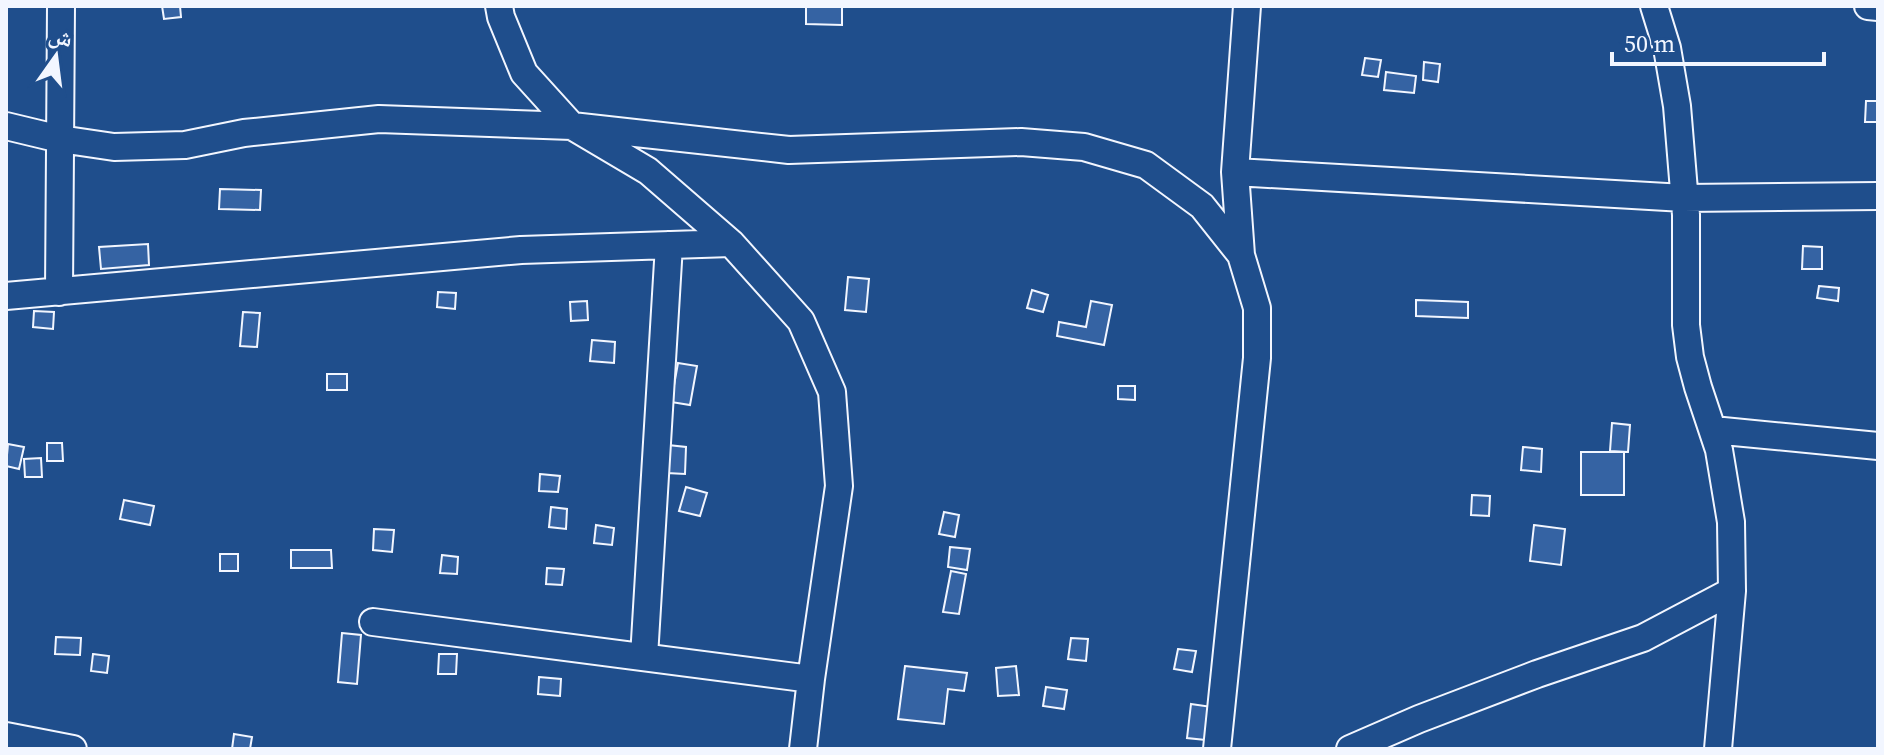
<svg xmlns="http://www.w3.org/2000/svg" width="1884" height="755" viewBox="0 0 1884 755" font-family="'Source Serif 4','Noto Naskh Arabic',serif">
<rect width="100%" height="100%" fill="#1f4e8c"/>
<path fill="#3563a3" stroke="#f2f6ff" stroke-width="2" d="M162 6H180L181 17 164 19Z
M806 6H842V25L806 24Z
M1365 58 1381 60 1378 77 1362 75Z
M1424 62 1440 64 1438 82 1423 80Z
M1386 72 1416 76 1414 93 1384 90Z
M1866 101H1878V122H1865Z
M220 189 261 190 260 210 219 209Z
M148 244 149 265 101 269 99 247Z
M1803 246 1822 247V269H1802Z
M848 277 869 279 866 312 845 310Z
M1819 286 1839 288 1838 301 1817 298Z
M1032 290 1048 295 1043 312 1027 308Z
M438 292 456 293 455 309 437 307Z
M1416 300 1468 302V318L1416 316Z
M587 301 588 320 571 321 570 302Z
M1091 301 1112 305 1104 345 1057 336 1059 322 1086 327Z
M34 311 54 312 53 329 33 327Z
M243 312 260 313 257 347 240 346Z
M592 340 615 342 614 363 590 361Z
M678 363 697 366 690 405 671 402Z
M327 374H347V390H327Z
M1118 386H1135V400L1118 399Z
M1612 423 1630 425 1628 452 1610 451Z
M47 443H62L63 461H47Z
M8 444 24 447 19 469 6 466Z
M668 445 686 447 685 474 667 473Z
M1523 447 1542 449 1541 472 1521 470Z
M1581 452H1624V495H1581Z
M41 458 42 477H25L24 459Z
M540 474 560 476 558 492 539 491Z
M686 487 707 493 700 516 679 511Z
M1472 495 1490 496 1489 516 1471 515Z
M124 500 154 506 150 525 120 519Z
M551 507 567 509 566 529 549 527Z
M944 512 959 515 955 537 939 534Z
M596 525 614 528 612 545 594 543Z
M1534 525 1565 529 1561 565 1530 561Z
M374 529 394 530 392 552 373 550Z
M950 547 970 549 967 570 948 567Z
M291 550H331L332 568H291Z
M220 554H238V571H220Z
M442 555 458 557 457 574 440 573Z
M547 568 564 569 562 585 546 584Z
M951 571 966 574 959 614 943 612Z
M342 633 361 635 357 684 338 682Z
M56 637 81 638 80 655 55 654Z
M1071 638 1088 639 1086 661 1068 659Z
M1178 649 1196 651 1192 672 1174 669Z
M93 654 109 656 107 673 91 671Z
M439 654H457L456 674H438Z
M905 666 967 673 964 691 948 689 944 724 898 719Z
M1016 666 1019 695 998 696 996 668Z
M539 677 561 679 560 696 538 694Z
M1046 687 1067 690 1064 709 1043 706Z
M1191 704 1219 708 1215 741 1187 738Z
M234 734 252 737 250 749H232Z"/>
<g fill="none" stroke-linecap="round" stroke-linejoin="round">
<g stroke="#f2f6ff" stroke-width="30">
<path id="street" d="M499 6 501 17 524 73 572 126 648 171 731 243 801 321 832 392 839 486 811 679 803 749
M1654 6 1667 48 1677 106 1686 215V325L1690 357 1698 387 1719 450 1731 522 1732 591 1718 749
M1868 6 1878 7
M6 126 60 139 114 147 185 145 244 133 379 119 572 126 789 150 1021 142 1084 147 1146 165 1202 206 1241 255
M1235 172 1684 198 1878 196
M59 292 61 6
M6 296 521 250 731 243
M1713 430 1878 446
M373 622 811 679
M644 657 669 245
M6 736 73 749
M1217 749 1257 358V308L1241 255 1235 172 1247 6
M1350 749 1419 719 1537 674 1643 638 1732 591"/>
</g>
<use href="#street" stroke="#1f4e8c" stroke-width="26"/>
</g>
<rect width="1884" height="755" fill="none" stroke="#f2f6ff" stroke-width="16"/>
<g transform="translate(56 56) rotate(14)" stroke="#1f4e8c" stroke-width="6" paint-order="stroke">
<path d="M0-6L14 30L0 20L-14 30Z" fill="#f2f6ff"/>
<text y="-12" font-size="22" font-weight="bold" text-anchor="middle" fill="#f2f6ff">ش</text>
</g>
<path d="M1612 52v12h212v-12" fill="none" stroke="#f2f6ff" stroke-width="4"/>
<text x="1624" y="52" font-size="24" fill="#f2f6ff" stroke="#1f4e8c" stroke-width="6" paint-order="stroke">50 m</text>
</svg>
